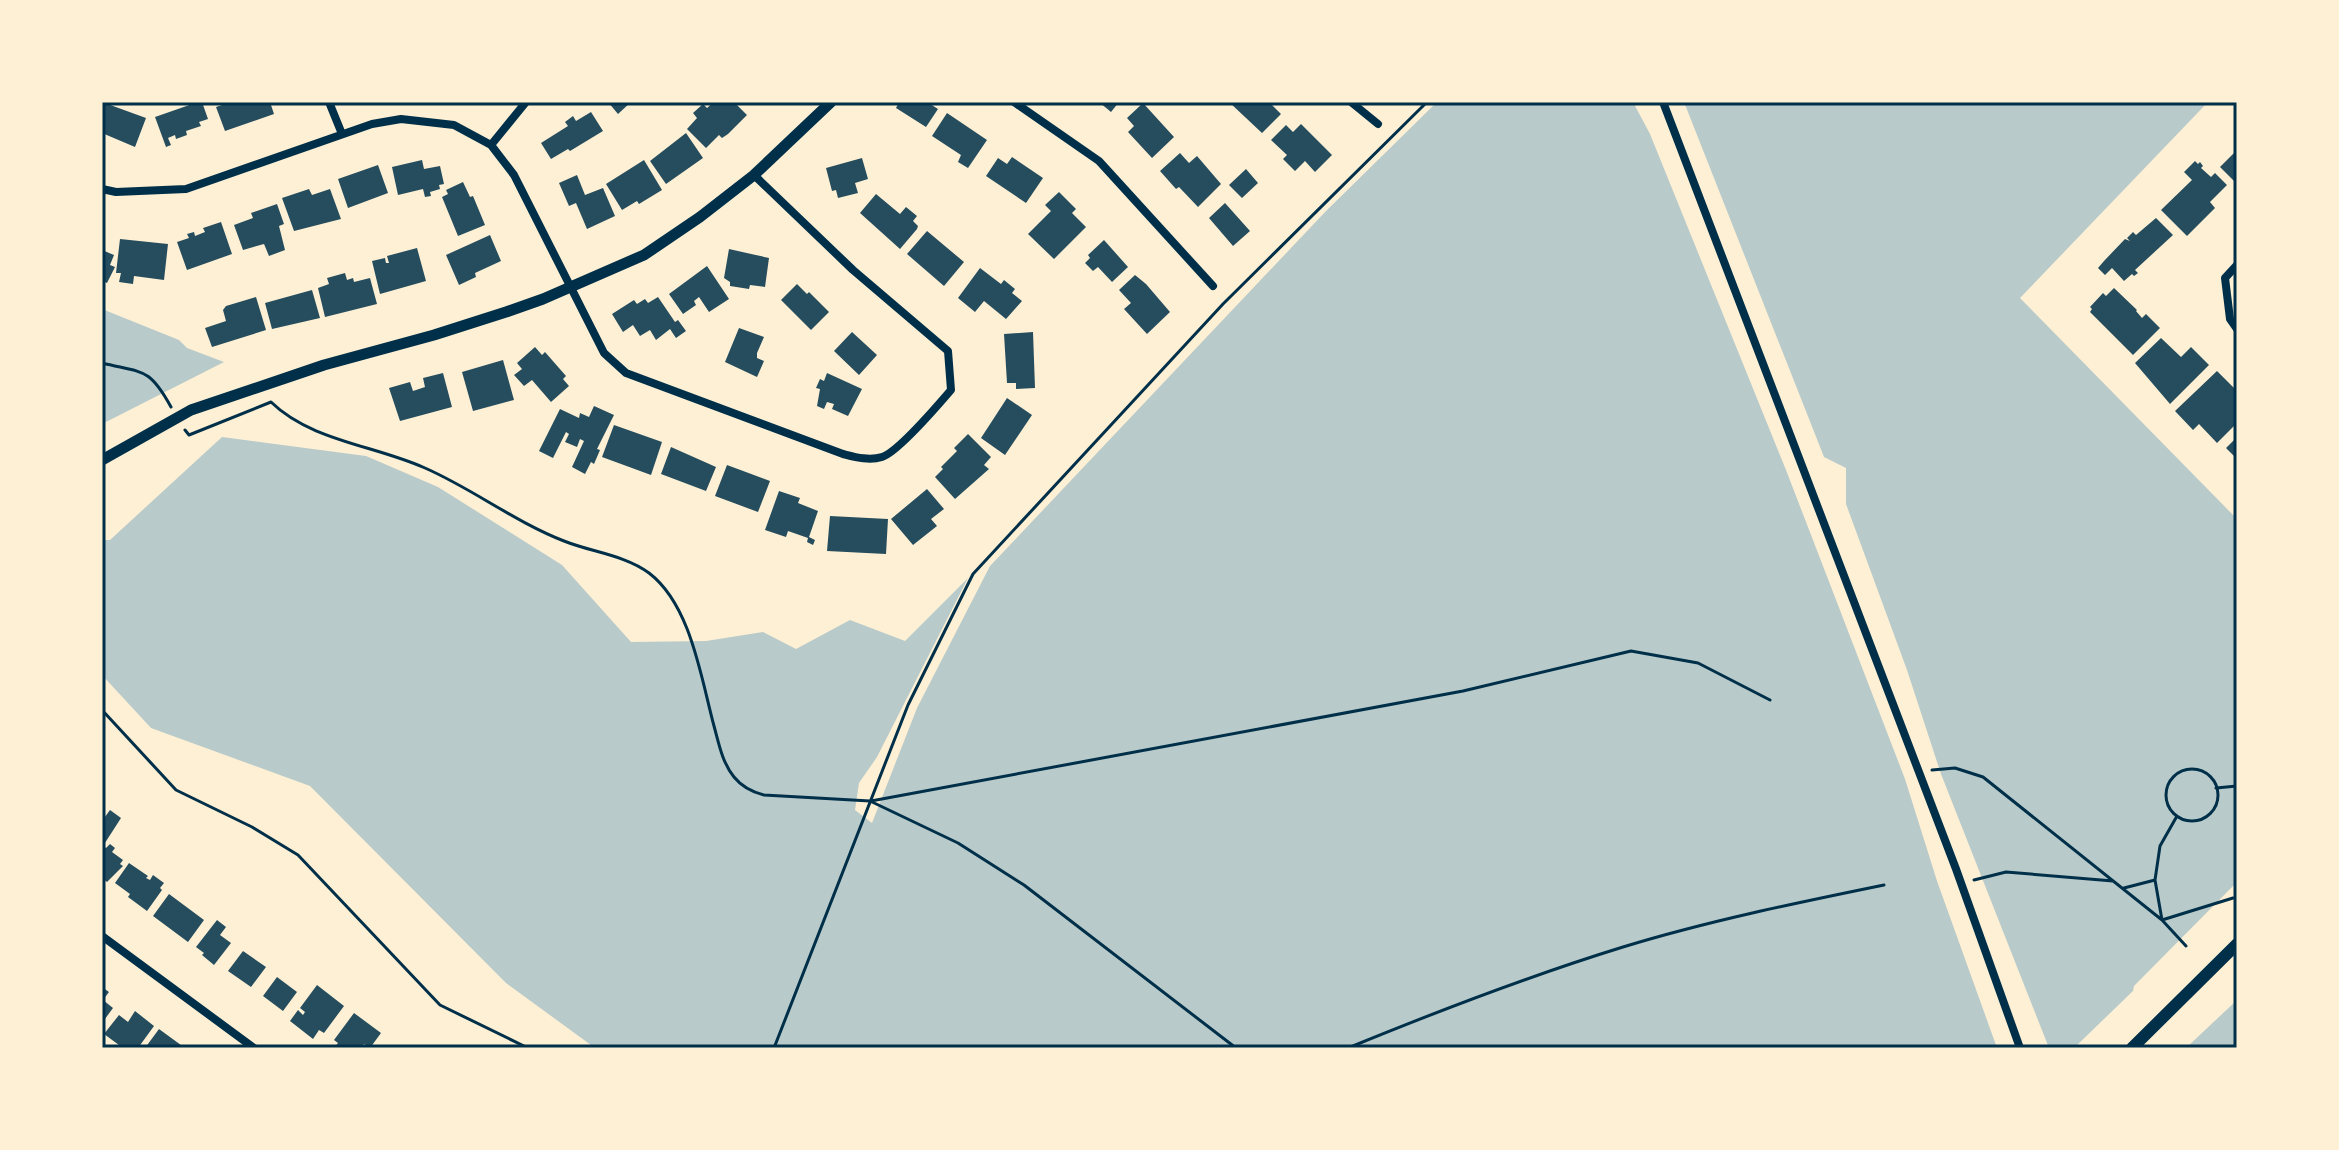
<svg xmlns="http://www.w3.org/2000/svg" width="2339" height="1150" viewBox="0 0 2339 1150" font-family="Figtree,sans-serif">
<rect width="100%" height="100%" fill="#fdf0d5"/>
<path fill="#b9caca" d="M1437 102H1633L1650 134 1786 470 1905 779 1937 881 1997 1048H595L506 983 310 786 151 728 102 675V540H110L222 437 366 456 438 487 562 565 631 642 706 641 763 632 796 649 850 620 905 641 968 578 877 757 859 783 855 810 872 823 917 708 990 566 1326 211Z
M1684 102H2208L2020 298 2237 519V882L2134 986 2133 991 2074 1048H2049L1941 774 1907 670 1846 504V468L1824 457Z
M102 309 179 340 187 348 224 362 102 424Z
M2237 1000V1048H2186Z"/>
<path fill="#264d5e" d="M102 102 146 118 135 147 102 133Z
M198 102H202L208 119 199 122 201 126 186 131 187 135 176 139 175 135 168 138 171 145 166 147 155 117Z
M231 102H270L274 114 225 131 216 107Z
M608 102H631L618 114Z
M714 102H734L747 115 728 134 722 138 719 135 706 148 687 129 697 118 693 113 703 104 707 108Z
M899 102H927L938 109 926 127 896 108Z
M1099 102H1119L1111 112Z
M1229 102H1269L1281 114 1262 133Z
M1143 103 1174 137 1152 158 1128 132 1134 126 1127 118Z
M591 112 603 131 570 151 568 149 551 159 541 143 568 126 565 122 573 116 576 121Z
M947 113 987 140 968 168 958 162 961 155 932 136Z
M1301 124 1332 155 1315 172 1305 161 1295 171 1283 159 1287 155 1271 140 1286 125 1293 132Z
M686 133 703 158 666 184 650 161Z
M2237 150V184L2220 167Z
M1180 153 1189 163 1197 156 1221 184 1198 207 1179 187 1176 189 1160 171Z
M1012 157 1043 178 1026 203 986 176 998 158 1007 164Z
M862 158 868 179 855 183 858 193 838 198 836 190 832 191 826 168Z
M422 160 424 169 440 166 444 184 439 185 440 189 430 192 431 196 425 197 423 189 398 195 392 167Z
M644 160 662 190 639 204 637 201 622 210 606 184Z
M2195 161 2198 164 2200 162 2203 166 2201 168 2211 177 2215 173 2227 185 2210 202 2215 208 2187 236 2161 210 2192 180 2184 172Z
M378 165 388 193 348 208 338 179Z
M1246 169 1258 183 1242 198 1229 185Z
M577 175 585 195 603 188 615 216 587 229 576 203 569 206 559 183Z
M463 182 470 197 473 196 485 225 458 236 442 197 448 194 446 190Z
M309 189 312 195 330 189 341 219 294 231 282 198Z
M1059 192 1076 209 1072 213 1086 227 1054 259 1028 234 1051 211 1045 205Z
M876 194 900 214 906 207 917 216 913 221 918 226 917 229 900 249 860 213Z
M1225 203 1250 231 1233 246 1209 218Z
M277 204 284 224 279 226 285 250 269 256 264 244 243 250 234 225 253 218 251 213Z
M2156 218 2173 235 2135 270 2138 273 2134 276 2132 274 2124 281 2112 268 2105 275 2098 268 2104 261 2125 239 2130 241 2127 238 2133 232 2136 235Z
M221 222 232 254 187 270 177 242 189 238 187 234 194 232 195 236 205 232 203 228Z
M927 231 964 262 944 286 907 254Z
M490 235 501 261 475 273 476 277 459 285 446 255Z
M120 239 168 244 164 280 134 276 133 284 119 282 121 273H116Z
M1104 240 1128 267 1112 282 1098 267 1093 271 1085 263 1090 258 1088 255Z
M417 248 426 281 380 294 372 261 385 258 386 263H389L387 256Z
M729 249 769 258 765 287 750 285 749 289 730 286V282L724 278Z
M102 250 114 255 110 265 115 267 107 283 102 281Z
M707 266 729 299 709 312 699 297 694 301 696 305 683 314 669 294Z
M980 268 1001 284 1004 280 1015 289 1012 293 1022 301 1006 319 984 301 975 312 958 298Z
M345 273 347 280 353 278 354 282 370 278 377 304 325 317 318 288 329 284 327 278Z
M1135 275 1146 284 1170 312 1147 334 1124 309 1131 303 1119 290Z
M797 284 807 294 809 292 829 312 811 330 781 300Z
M2114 288 2137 310 2136 311 2142 318 2146 314 2160 328 2133 355 2090 312 2092 309 2090 307 2103 293 2106 296Z
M312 290 320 318 272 329 265 303Z
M256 297 266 330 212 347 205 328 226 321 223 310 226 306Z
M658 297 675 322 678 320 686 331 676 338 670 329 656 340 650 330 640 336 633 325 623 332 612 314 634 300 637 304 645 299 648 303Z
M739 328 764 337 757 353V358L764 361 757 377 725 362Z
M852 332 877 355 859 375 834 351Z
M1033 332 1035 388 1016 389V383H1007L1004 334Z
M2161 338 2181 357 2191 347 2209 365 2170 404 2135 363Z
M535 347 542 355 545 352 566 376 563 379 569 386 551 402 532 380 524 386 514 375 522 369 517 363Z
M503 360 514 400 473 411 462 372Z
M2217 371 2237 391V423L2217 443 2199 424 2193 430 2175 411Z
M443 373 452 407 400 421 389 388 410 382 413 391 425 387 423 378Z
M827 373 862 389 848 416 832 409 834 404 827 402 824 409 817 406 820 389 816 388 820 379 824 381Z
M1007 398 1032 415 1005 455 981 438Z
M594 406 614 415 597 449 600 450 594 464 591 462 585 474 572 467 584 441 580 439 577 447 565 442 569 434 566 432 553 458 539 451 560 409 579 418 580 413 589 417Z
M614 425 662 442 651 475 602 457Z
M968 434 991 457 984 465 989 469 955 499 935 477 943 469 941 467 957 451 954 448Z
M2237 437V459L2226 448Z
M671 447 716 467 706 491 661 474Z
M727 465 770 481 758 512 715 496Z
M927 489 944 509 931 519 937 526 913 545 891 519Z
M779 491 800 498 798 503 818 511 809 537 815 540 813 545 807 542 808 538 788 531 786 537 765 530Z
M830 516 888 519 886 554 827 551Z
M110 810 121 818 103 846 106 848 110 844 115 848 112 852 123 860 120 864 123 866 107 882 102 878V838L105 834 102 832V821Z
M129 863 148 876 146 878 150 880 153 875 164 883 160 888 162 890 147 911 128 897 130 894 115 883Z
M169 894 204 920 188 942 153 916Z
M217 920 226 927 220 935 231 943 214 965 202 955 204 953 196 947Z
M243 951 266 967 251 987 228 971Z
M277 977 297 992 283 1011 263 996Z
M317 985 344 1006 324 1033 319 1030 313 1039 290 1021 298 1010 303 1015 305 1012 300 1008Z
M102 987 109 992 103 1000 113 1008 102 1023Z
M135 1011 154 1026 138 1048H123L104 1034 119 1015 128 1022Z
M354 1013 381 1033 370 1048 364 1044 361 1048H334L338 1043 334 1040Z
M159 1029 185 1048H145Z"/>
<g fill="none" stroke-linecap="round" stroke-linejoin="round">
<path stroke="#003049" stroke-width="3" d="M102 363C143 373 149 367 171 407
M185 430 189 435 271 402C311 441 374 445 425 468 473 489 515 522 564 541 591 552 625 555 649 573 691 605 701 678 714 726 719 744 722 762 734 777 742 787 752 792 764 795L870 801 958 843 1024 885 1236 1048
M102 710 176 790 252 827 298 855 440 1005 528 1048
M2166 795a26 26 0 1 1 52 0a26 26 0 1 1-52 0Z
M1932 770 1955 768 1983 777 2162 920 2233 898
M2216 788 2237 786
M871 801 1463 691 1631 651 1698 663 1770 700
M2177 816 2160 846 2155 880 2162 920 2186 946
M1974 880 2006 872 2113 881
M2124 888 2155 880
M774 1048 908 705 973 574 1223 304 1427 102
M1348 1048C1438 1011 1529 976 1623 947 1708 921 1796 903 1884 885"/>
<path stroke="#003049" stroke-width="8" d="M329 102 342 134
M1014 102 1099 161 1213 286
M1351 102 1378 124
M1663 102 1956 869 2020 1048
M491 145 526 102
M102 189 116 192 186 189 372 124 401 119 454 125 491 145 514 175 604 353 626 373 843 454C855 457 869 461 882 457 898 452 939 404 951 390L948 351 853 270 754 175
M2237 265 2225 278 2230 319 2237 329
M102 936 254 1048"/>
<path stroke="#003049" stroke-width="11" d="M102 460 191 410 324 365 434 335 506 312 543 299 644 255 700 217 754 175 831 102"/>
<path stroke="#003049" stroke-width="12" d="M2132 1048 2237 944"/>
</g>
<rect width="2339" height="1150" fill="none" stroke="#fdf0d5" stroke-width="208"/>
<rect x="104" y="104" width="2131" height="942" fill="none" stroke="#003049" stroke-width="3"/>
</svg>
